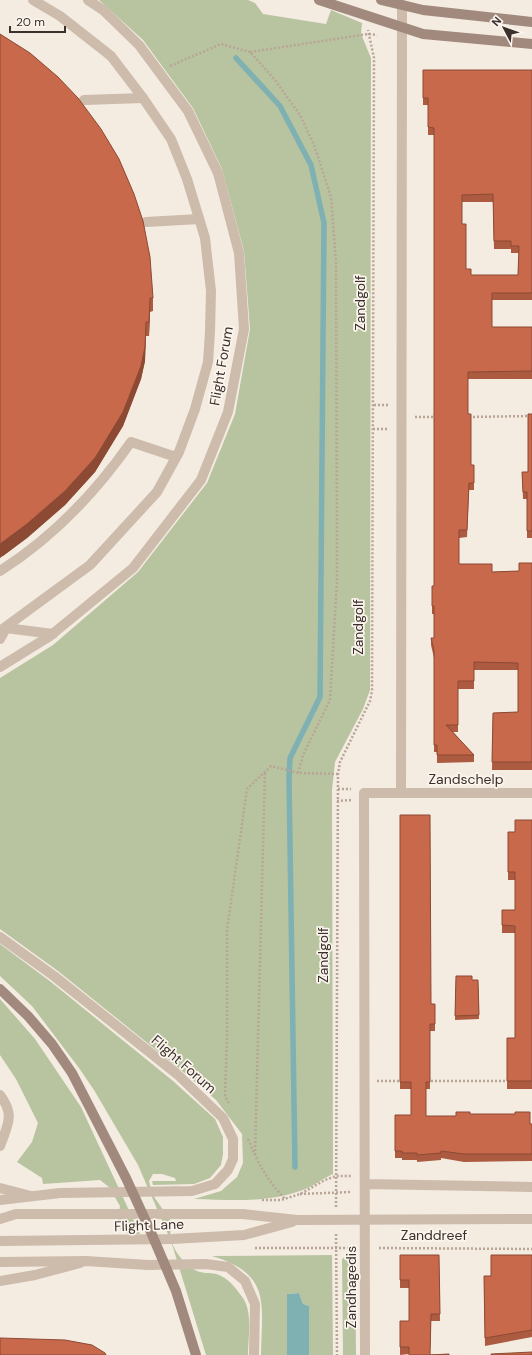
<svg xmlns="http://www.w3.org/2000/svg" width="532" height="1355" viewBox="0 0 532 1355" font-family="'DM Sans',sans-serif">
<rect width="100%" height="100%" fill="#f4ebe1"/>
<path fill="#b8c4a0" d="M99 0H248L255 3 263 14 326 24 331 10 362 23 361 34 371 58 370 690 363 709 335 762 332 790 333 1174C322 1179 311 1188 300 1191 266 1203 230 1200 194 1199L221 1191 237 1177 243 1163 242 1134 216 1100 181 1070 58 971 0 929V678L53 645 138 572 207 483 235 414 250 329 244 251 222 169 193 108 143 40Z
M0 944 51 982 173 1081 215 1119 223 1137V1154L221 1165 210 1178 194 1184 153 1185 152 1181H176L175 1178 162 1174H153L149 1181 152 1194 173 1224C163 1240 184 1268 200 1272 207 1274 215 1272 221 1276 230 1280 237 1290 243 1298 253 1313 248 1337 248 1355H206L171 1241 138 1165 94 1090 79 1068 32 1006 0 976Z
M0 999 35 1039 81 1107 140 1234 130 1235 120 1229 118 1219 120 1206 109 1187 100 1180 43 1184 42 1178 17 1162 32 1142 38 1123 16 1079 0 1055Z
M332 1255 333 1355H309V1306L303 1304 299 1293 287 1294V1355H261C262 1302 271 1274 212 1256Z
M345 1257 355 1258 356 1355H343L342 1259Z"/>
<path fill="#7fb0b2" d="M299 1293 303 1304 309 1306V1355H287V1294Z"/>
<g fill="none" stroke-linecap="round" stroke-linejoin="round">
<path stroke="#7fb0b2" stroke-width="5.5" d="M236 58 280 106 311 165 324 223 320 697 290 758 289 778 295 1167"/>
<path stroke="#b9a596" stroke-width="2.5" stroke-dasharray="2 2" stroke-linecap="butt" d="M170 66 221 44 250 52
M374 405H388
M415 417H438
M469 417 532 416
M373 429H389
M338 774 298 773 303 755 330 700 337 580 336 262 331 197 314 145 300 115 275 80 250 52 368 34 377 35
M338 789H351
M337 801 351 800
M377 1081H402
M427 1081H508
M229 1103 225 1096 227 1039V930L247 789 271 766 298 773
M248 1139C258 1163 266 1179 285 1199
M255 1155 265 771
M300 1194 351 1192
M262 1200H281L300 1194 325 1180 336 1176H352
M336 1207 338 774 340 762 370 701 372 691 374 58 368 30
M336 1234 337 1355
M255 1248H352
M379 1248 532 1249"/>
<path stroke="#cdbbac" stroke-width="10" d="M84 100 143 98
M146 222 199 219
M0 571C52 538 96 492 131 442L176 457
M0 639 6 628 53 634
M0 1095C15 1115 8 1124 0 1146
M0 1188 31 1196
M0 1219 16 1214H243L297 1220 532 1219
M0 1241 172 1239 244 1235 292 1222
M0 1281 35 1275 80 1263"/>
<path stroke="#cdbbac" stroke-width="10" d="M0 631 90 565 157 492 179 452 195 409 208 362 210 331 211 291 205 238 187 179 171 139 143 98 111 56 60 16 33 0
M0 667 50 636 133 568 201 480 228 412 244 329 239 253 218 173 188 111 139 45 103 10 88 0
M401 793 402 5
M0 937 54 976 177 1074 223 1118 233 1139V1159L228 1170 215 1184 192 1191 60 1193 0 1200
M365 1184 532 1187
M0 1262 86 1261 148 1265 206 1264 228 1267 245 1281 255 1304 254 1355
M365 1355 364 793H532"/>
<path stroke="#a18a7d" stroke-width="10" d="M319 0 423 34 532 44
M381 0 423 10 532 22
M0 989 28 1016 52 1044 72 1073 126 1178 150 1230 176 1291 196 1355"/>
</g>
<path fill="#ac5a40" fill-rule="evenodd" d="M0 34 153 298V311L150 312 149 336H146L145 361 141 379 123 426 95 472 65 505 27 538 3 556Z
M423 70H532V300H492V327H532V379H468V414L471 465H474V490H469L467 537 459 538V564L492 572 519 571 532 563V770H492L493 713 518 712V670H474V689H458V732H453L474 755V762L437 763V752H434V658L431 645V638H434V614H432V586H434V135H428V105H423ZM462 202H493L494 249H511V253H519L518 275H471L466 269 462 224Z
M532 414V538H527V499H523L522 472H528Z
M400 815 431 1004 435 1024V1031H430V1089H426V1116H456L470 1114 532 1124V1161L464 1162 441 1158V1160L417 1162V1160H402V1158H395V1115H411V1089H400Z
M532 820V1089H507V1038H515V933H502V910H515V880H508V832H515Z
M456 976 472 980H478L479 1019 455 1020Z
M400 1255H439L440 1321H431L430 1355 449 1354V1355H409V1354L400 1355V1321H409V1288H400Z
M532 1255V1337L485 1346 484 1276H491Z"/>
<path fill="#8c4a34" d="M150 298V312L149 336V322Z
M146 322 145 361 141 379 123 426 95 472 65 505 27 538 0 558V544Z"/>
<path fill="#c8694b" stroke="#8c4a34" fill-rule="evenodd" d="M0 34 30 53 58 77 78 98 101 129 119 159 134 194 143 221 150 257 153 298H150L149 322H146L145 347 141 366 123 412 95 458 65 491 27 524 0 544Z
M423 70H532V293H492V327H532V371L468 372V414H471V465H474V483H469L467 530H459V564H492V572L519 571V563H532V762H492L493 713 518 712V663L474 662V681H458V725H446L474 755H437V745H434V650L431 638H434V606H432V586H434V128L428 127V98H423ZM493 194 494 241H511V246H519L518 275H471V269H466V224H462V195Z
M528 414H532V531H527V492H523L522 472H528Z
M400 815H430L431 1004H435V1024H430V1082H426V1116H456V1112H470V1114H515V1112H530V1124H532V1154H464L441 1151V1153L417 1155V1153H402V1151H395V1115H411V1082H400Z
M515 820H532V1081H507V1038H515V926L502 925V910H515V872H508V832H515Z
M456 976H472V980H478L479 1015 455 1016Z
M400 1255H439L440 1314H431L430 1355 449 1354V1355H409V1347H400V1321H409V1280H400Z
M491 1255H532V1330L485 1338 484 1276H491Z
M0 1338 65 1340 92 1345 105 1353 106 1355H0Z
M532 1352V1355H491V1354Z"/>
<g text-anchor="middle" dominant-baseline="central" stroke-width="3.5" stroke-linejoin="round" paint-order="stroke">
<g font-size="14" fill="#3b302b" stroke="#fbf5ee">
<text transform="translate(360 303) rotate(-90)">Zandgolf</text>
<text transform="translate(221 366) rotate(-80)">Flight Forum</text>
<text transform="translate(358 627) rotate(-90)">Zandgolf</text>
<text x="466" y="779">Zandschelp</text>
<text transform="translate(323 955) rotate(-90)">Zandgolf</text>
<text transform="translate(184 1064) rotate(41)">Flight Forum</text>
<text transform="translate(149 1225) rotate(-2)">Flight Lane</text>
<text x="434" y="1235">Zanddreef</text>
<text transform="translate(351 1287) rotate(-90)">Zandhagedis</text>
</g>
</g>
<g transform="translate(504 28) rotate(311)" stroke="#fbf5ee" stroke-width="3" paint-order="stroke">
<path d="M0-3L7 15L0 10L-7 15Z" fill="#3b302b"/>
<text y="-6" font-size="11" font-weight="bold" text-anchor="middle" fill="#3b302b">N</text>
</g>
<path d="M10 26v6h55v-6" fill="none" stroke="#3b302b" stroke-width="2"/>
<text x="16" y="26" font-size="12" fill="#3b302b" stroke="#fbf5ee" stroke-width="3" paint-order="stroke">20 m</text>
</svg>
